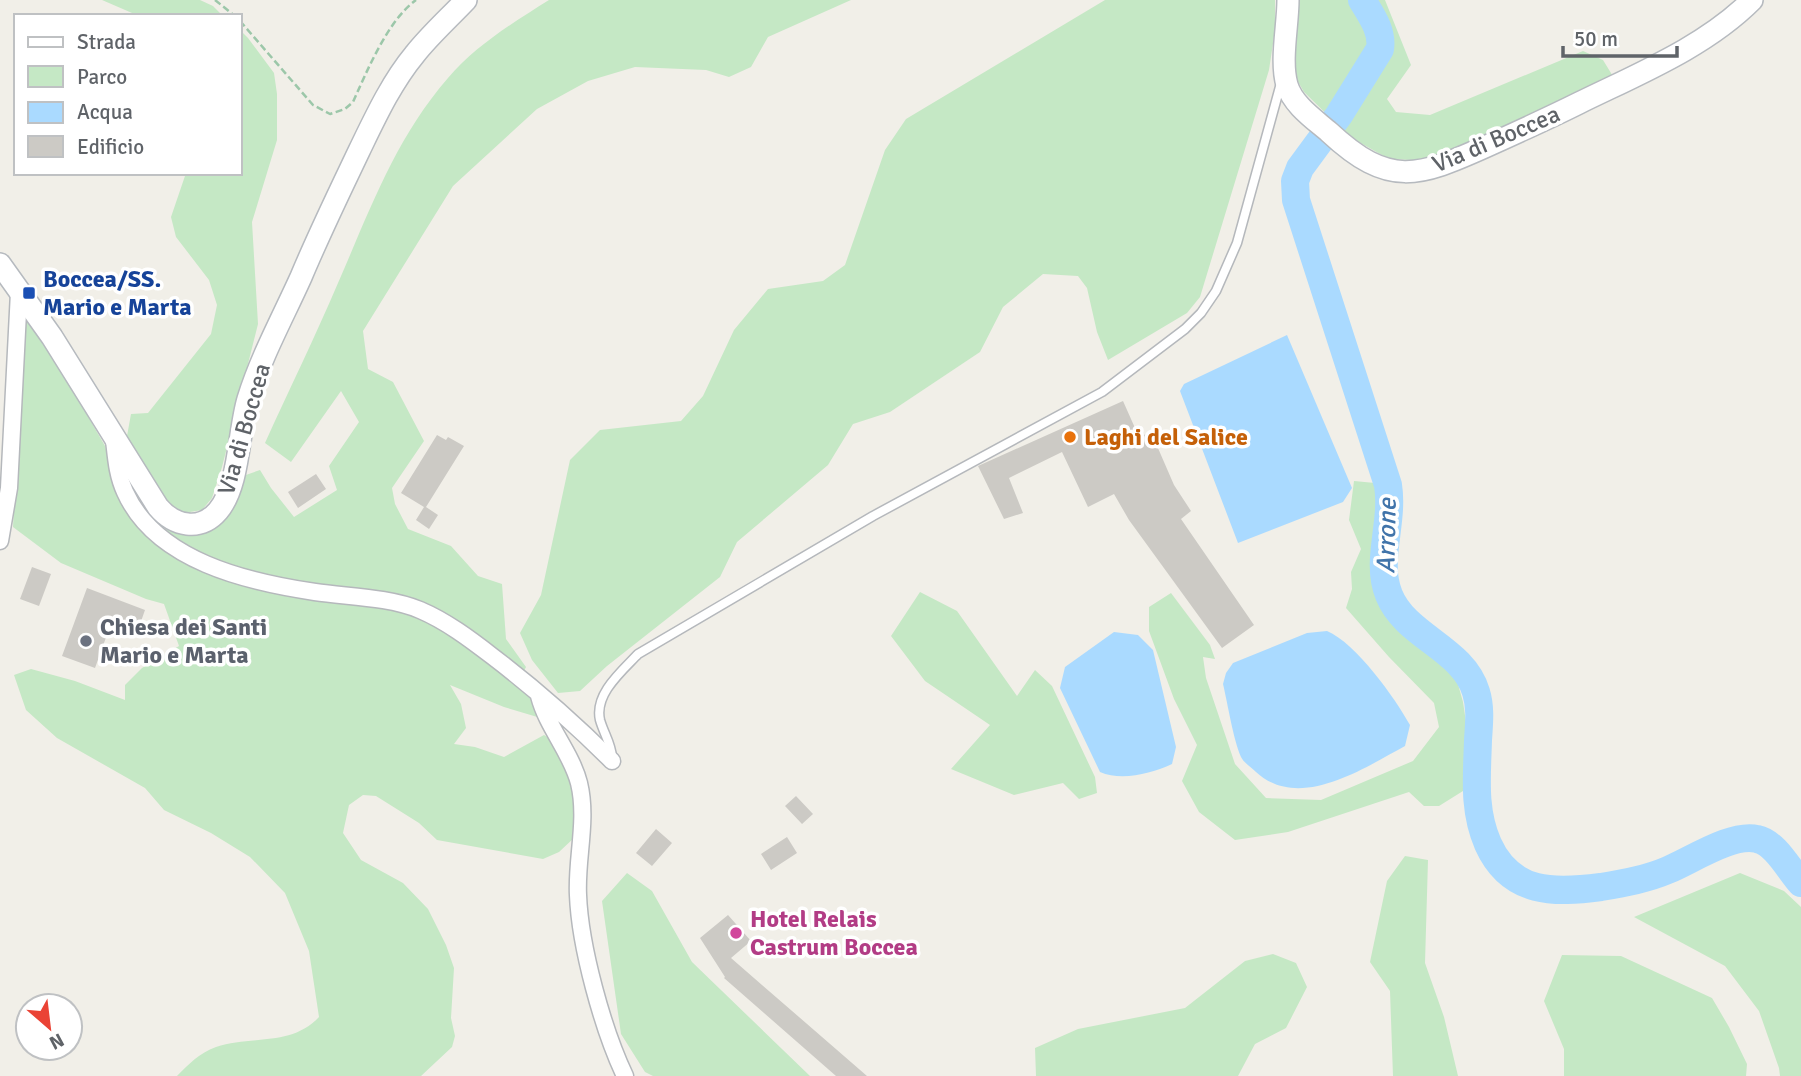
<svg xmlns="http://www.w3.org/2000/svg" width="1801" height="1076" viewBox="0 0 1801 1076" font-family="Signika,sans-serif">
<rect width="100%" height="100%" fill="#f1efe8"/>
<path fill="#c5e8c5" d="M102 0H200L213 6 223 16H139Z
M549 0H851L768 37 751 67 729 77 706 70 635 67 588 81 537 109 453 186 363 331 368 369 393 382 424 441 392 488 395 504 408 529 451 546 478 576 502 584 506 639 526 667 523 673 443 618 238 572 172 542 164 527 181 528 210 524 243 476 260 470 271 488 294 517 337 490 329 466 359 422 341 391 291 462 265 443C289 390 315 337 338 283 370 210 395 139 448 78 475 46 514 22 549 0Z
M1105 0H1275V30L1269 70 1200 297 1187 313 1108 360 1097 332 1087 288 1078 276 1043 274 1003 307 980 352 890 412 853 424 828 465 737 542 720 577 607 666 580 691 558 693 532 660 520 633 541 595 570 460 600 430 681 421 703 396 734 330 768 289 823 281 845 265 885 150 906 119Z
M1293 0H1385L1411 65 1387 99 1396 112 1430 115 1583 51 1603 60 1614 78 1436 161 1389 159 1350 137 1304 92 1293 73Z
M240 30 248 38 274 73 277 94V140L252 222 258 324 222 467 212 498 202 510 184 513 159 497 127 436 131 414 148 413 211 334 217 305 209 280 176 237 171 217 186 173H240Z
M24 318 48 347 105 446 115 483 170 552 207 574 265 588 415 614 433 621 517 679 554 722 504 707 450 685 461 704 466 728 454 744 475 747 504 757 544 735 565 748 580 808 575 837 559 852 543 859 437 840 419 823 376 796 363 795 349 805 343 833 361 860 403 883 428 909 446 945 454 968 451 1018 455 1036 452 1047 421 1076H177C189 1064 199 1053 216 1047 251 1035 291 1047 319 1017L309 951 285 893 250 857 211 833 164 810 145 788 57 738 26 710 14 675 31 669 75 681 125 700V685L142 668 179 646 164 604 146 599 61 563 13 527Z
M1354 481 1375 483 1383 509 1377 563 1385 608 1454 670 1463 702 1471 755 1463 791 1439 806H1424L1409 792 1288 832 1235 840 1199 812 1182 781 1197 745 1174 699 1149 631V607L1171 593 1210 645 1215 659 1203 657 1206 678 1235 764 1266 798 1321 800 1413 761 1439 727 1434 703 1389 657 1346 608 1352 589 1351 572 1361 549 1349 520Z
M920 592 957 611 1017 696 1035 670 1052 686 1095 777 1097 793 1079 799 1063 783 1014 795 951 769 990 725 925 681 891 636Z
M1405 856 1428 860 1425 963 1444 1017 1458 1076H1393L1390 991 1370 962 1387 881Z
M627 873 652 891 692 962 810 1076H653L645 1072 621 1034 602 901Z
M1740 873 1784 891 1801 907V1076H1780L1779 1068 1759 1011 1725 966 1634 917Z
M1273 954 1296 963 1307 987 1286 1028 1255 1044 1238 1076H1036L1035 1048 1078 1029 1185 1008 1245 961Z
M1562 955 1621 956 1712 998 1729 1027 1747 1064 1746 1076H1564V1049L1544 1001Z"/>
<path fill="#aadaff" d="M1287 335 1352 488 1343 502 1238 543 1180 391 1184 384Z
M1327 631C1356 643 1395 698 1410 725L1405 746C1364 768 1299 812 1256 772 1252 768 1244 763 1241 757 1233 738 1228 705 1223 684L1226 673 1233 663 1307 633Z
M1114 632 1138 635 1153 650 1176 747 1172 764C1151 774 1121 781 1100 772L1060 688 1065 667Z"/>
<g fill="none" stroke-linecap="round" stroke-linejoin="round">
<path stroke="#aadaff" stroke-width="28" d="M1362 0C1371 15 1383 31 1380 49L1339 115 1300 168 1295 181 1296 200 1388 485C1394 523 1375 561 1389 595 1406 637 1463 648 1476 692 1481 708 1479 724 1478 740 1477 776 1473 810 1488 844 1511 895 1555 893 1601 887 1625 883 1647 879 1668 870 1692 860 1732 833 1757 839 1776 843 1789 870 1801 883"/>
</g>
<path fill="#cccac5" d="M1123 401 1139 437 1151 432 1174 485 1191 511 1181 519 1254 625 1222 648 1129 520 1114 494 1088 507 1062 452 1009 478 1023 513 1004 519 978 466Z
M437 435 446 440 448 437 464 446 426 507 438 515 429 529 416 520 424 507 401 493Z
M316 474 326 489 298 508 288 492Z
M32 567 51 574 39 606 20 599Z
M87 588 145 610 139 627 113 618 95 668 62 656Z
M796 796 813 814 802 824 785 806Z
M656 829 672 843 652 866 636 853Z
M787 837 797 853 771 870 761 854Z
M728 915 751 941 731 958 867 1076H836L724 978 725 977 700 938Z"/>
<g fill="none" stroke-linecap="round" stroke-linejoin="round">
<g stroke="#b5b8bc" stroke-width="11">
<path id="lane" d="M612 757C611 743 604 734 600 720 594 694 622 671 638 654L873 516 1102 392 1185 329 1201 313 1216 291 1237 243 1281 83"/>
</g>
<g stroke="#b5b8bc" stroke-width="19">
<path id="street" d="M114 440C116 457 117 475 125 492 156 561 247 582 315 592 349 597 388 597 420 610 446 621 470 639 492 656 534 688 574 723 612 761
M0 541 9 488 19 292
M539 696C547 727 571 752 579 783 588 820 576 859 578 895 580 947 603 1030 625 1076"/>
</g>
<g stroke="#b6babf" stroke-width="24">
<path id="secondary" d="M1288 0C1288 25 1280 61 1287 85 1293 105 1314 119 1329 132 1389 188 1418 177 1487 146 1518 132 1549 118 1579 103 1638 74 1705 47 1752 0
M0 264 52 337 158 507C174 526 200 532 218 511 240 485 238 432 248 399 261 357 283 317 301 277 319 234 339 193 359 151 375 118 391 83 415 54 430 35 449 18 466 0"/>
</g>
<path stroke="#9cc7a9" stroke-width="2.5" stroke-dasharray="7 3.5" stroke-linecap="butt" d="M215 0 235 16
M240 21 313 105 330 114 345 109 353 102C367 71 388 20 416 0"/>
<use href="#lane" stroke="#fff" stroke-width="8"/>
<use href="#street" stroke="#fff" stroke-width="16"/>
<use href="#secondary" stroke="#fff" stroke-width="21"/>
</g>
<rect fill="#1a4fb4" stroke="#fff" stroke-width="2.5" x="22" y="286" width="14" height="14" rx="3.5"/>
<circle fill="#e8710a" stroke="#fff" stroke-width="2.5" cx="1070" cy="437" r="7"/>
<circle fill="#6b7280" stroke="#fff" stroke-width="2.5" cx="86" cy="641" r="7"/>
<circle fill="#d1479c" stroke="#fff" stroke-width="2.5" cx="736" cy="933" r="7"/>
<g text-anchor="middle" dominant-baseline="central" stroke-width="7" stroke-linejoin="round" paint-order="stroke">
<g font-size="24" fill="#5f6368" stroke="#fff">
<text transform="translate(1496 139) rotate(-23)">Via di Boccea</text>
<text transform="translate(244 429) rotate(-74)">Via di Boccea</text>
</g>
<g font-size="24" font-weight="bold" fill="#164399" stroke="#fff" text-anchor="start">
<text x="43" y="279">Boccea/SS.<tspan x="43" dy="28">Mario e Marta</tspan></text>
</g>
<g font-size="24" font-weight="bold" fill="#c56008" stroke="#fff" text-anchor="start">
<text x="1084" y="437">Laghi del Salice</text>
</g>
<g font-size="24" font-weight="bold" fill="#5b616d" stroke="#fff" text-anchor="start">
<text x="100" y="627">Chiesa dei Santi<tspan x="100" dy="28">Mario e Marta</tspan></text>
</g>
<g font-size="24" font-weight="bold" fill="#b23c85" stroke="#fff" text-anchor="start">
<text x="750" y="919">Hotel Relais<tspan x="750" dy="28">Castrum Boccea</tspan></text>
</g>
<g font-size="26" font-style="italic" fill="#4174aa" stroke="#fff">
<text transform="translate(1387 536) rotate(-89)">Arrone</text>
</g>
</g>
<rect x="14" y="14" width="228" height="161" fill="#ffffff" stroke="#bfc1c3" stroke-width="2"/>
<rect x="28" y="37" width="35" height="10" fill="#ffffff" stroke="#bfc1c3" stroke-width="2"/>
<text x="77" y="49" font-size="21" fill="#5f6368">Strada</text>
<rect x="28" y="66" width="35" height="21" fill="#c5e8c5" stroke="#bfc1c3" stroke-width="2"/>
<text x="77" y="84" font-size="21" fill="#5f6368">Parco</text>
<rect x="28" y="102" width="35" height="21" fill="#aadaff" stroke="#bfc1c3" stroke-width="2"/>
<text x="77" y="119" font-size="21" fill="#5f6368">Acqua</text>
<rect x="28" y="136" width="35" height="21" fill="#cccac5" stroke="#bfc1c3" stroke-width="2"/>
<text x="77" y="154" font-size="21" fill="#5f6368">Edificio</text>
<g transform="translate(49 1027) rotate(152)"><circle r="33" fill="#ffffff" stroke="#bfc1c3" stroke-width="2"/>
<path d="M0-5L12 26L0 18L-12 26Z" fill="#ea4335"/>
<text y="-10" font-size="19" font-weight="bold" text-anchor="middle" fill="#5f6368">N</text>
</g>
<path d="M1563 46v10h114v-10" fill="none" stroke="#5f6368" stroke-width="3.5"/>
<text x="1574" y="46" font-size="21" fill="#5f6368" stroke="#ffffff" stroke-width="5" paint-order="stroke">50 m</text>
</svg>
